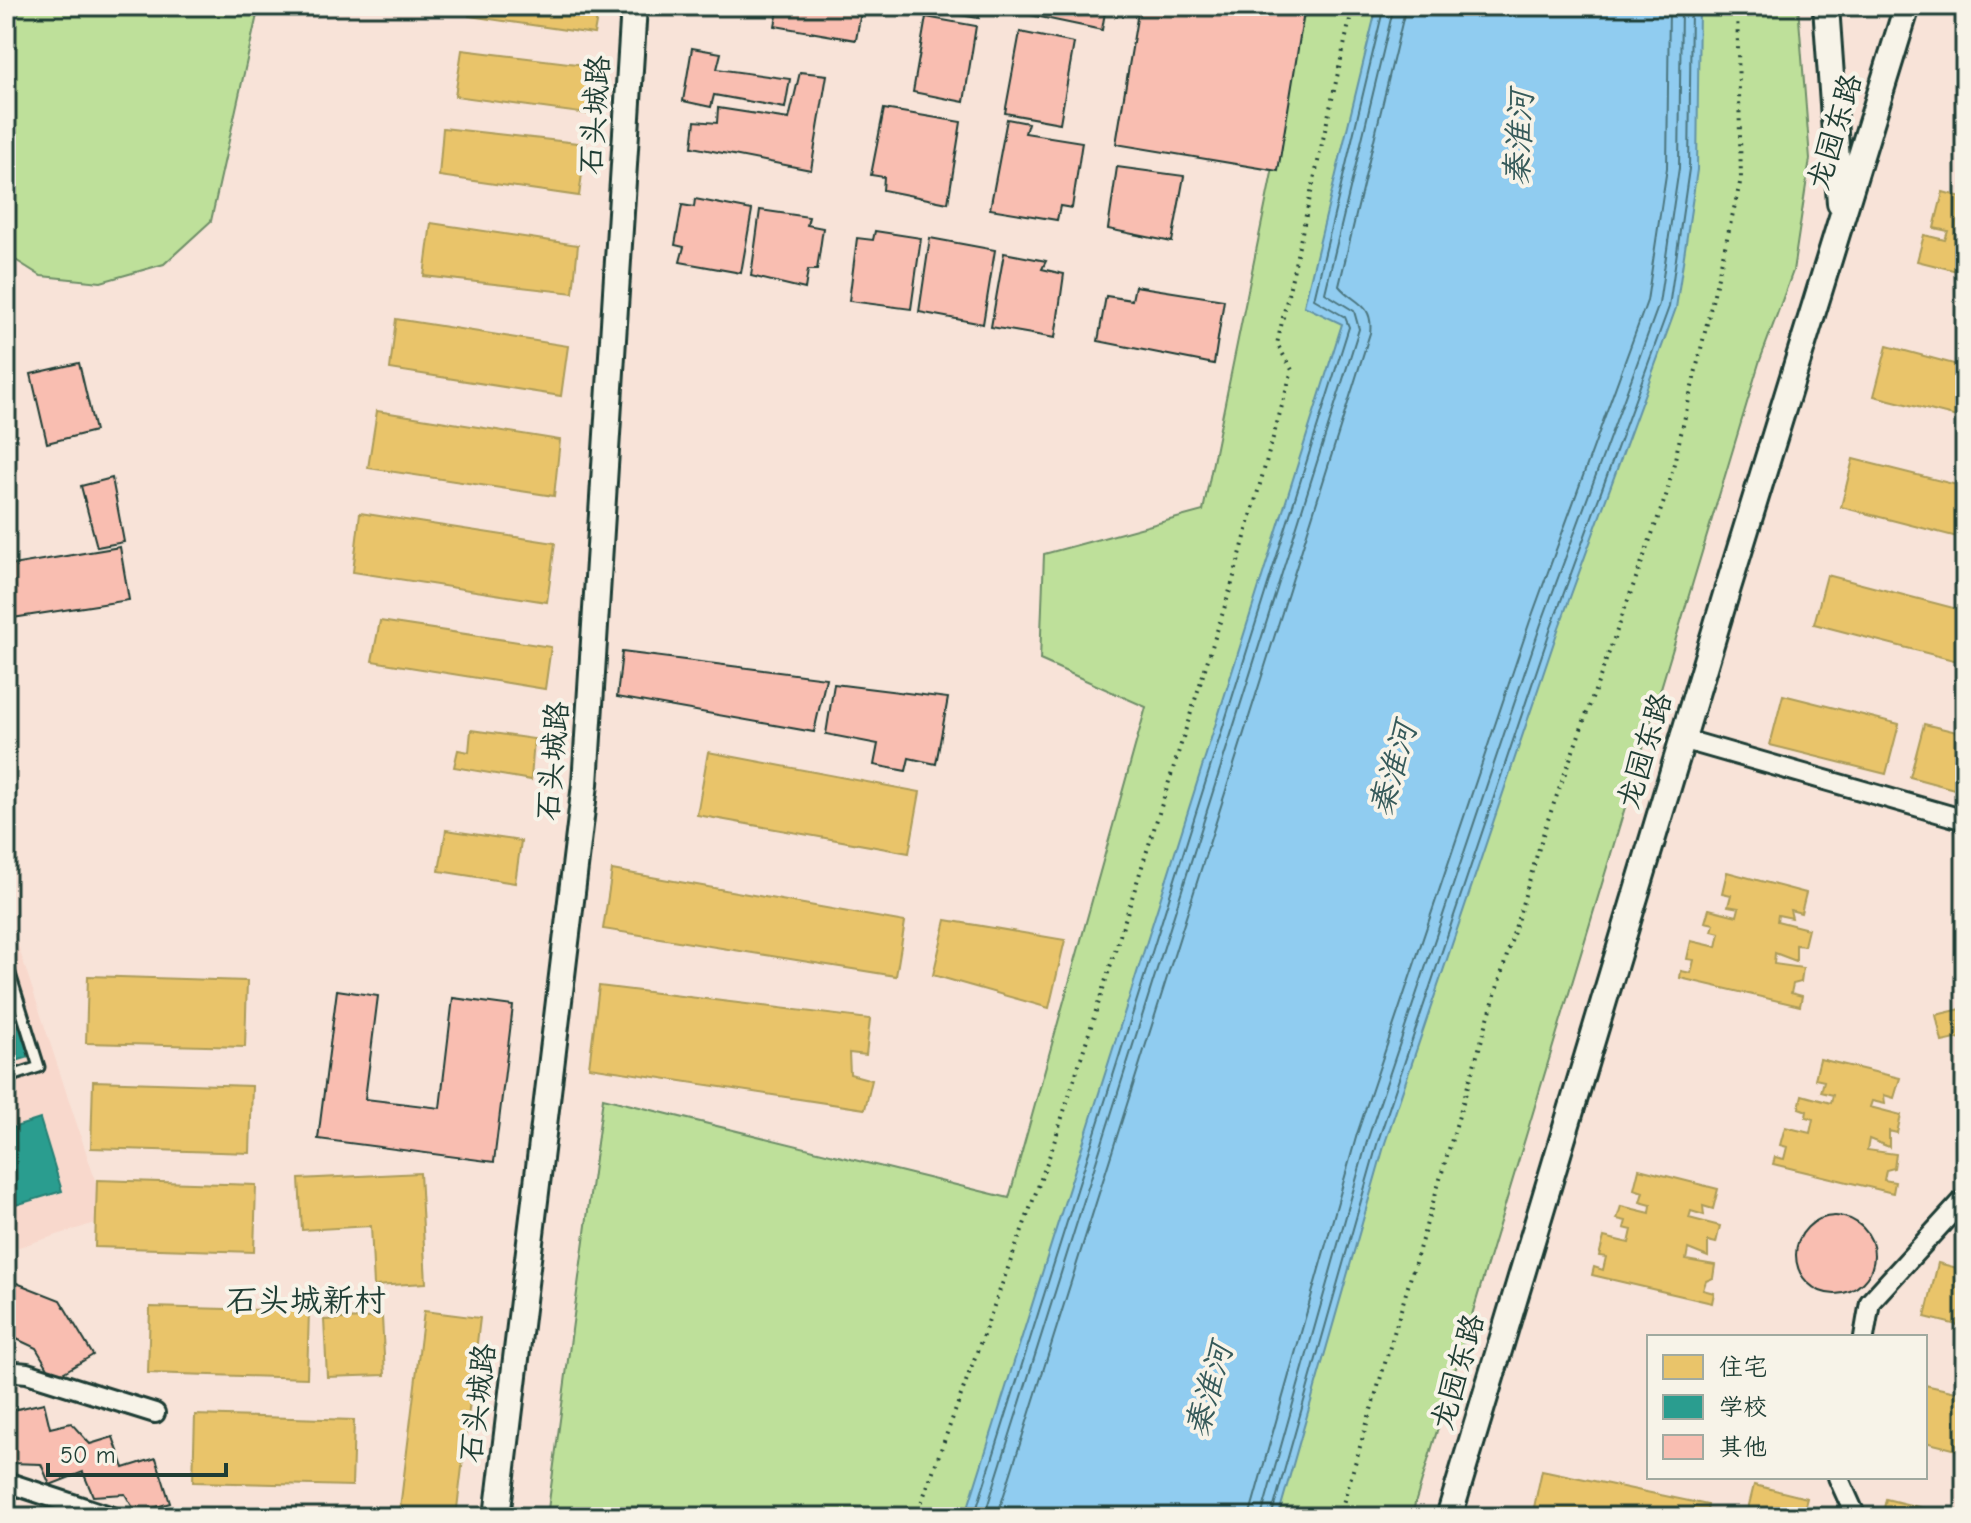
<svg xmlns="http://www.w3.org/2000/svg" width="1971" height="1523" viewBox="0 0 1971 1523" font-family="'Comic Neue','LXGW WenKai TC',sans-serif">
<rect width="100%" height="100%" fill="#f8e3d8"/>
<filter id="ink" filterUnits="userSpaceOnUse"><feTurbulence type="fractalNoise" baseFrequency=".0125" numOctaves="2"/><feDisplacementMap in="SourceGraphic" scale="16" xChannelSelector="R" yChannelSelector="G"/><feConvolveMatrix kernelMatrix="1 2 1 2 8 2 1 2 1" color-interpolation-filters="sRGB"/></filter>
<g filter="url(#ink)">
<path fill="#f8d8cc" d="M6 909 108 1219 6 1251Z"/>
<path fill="#bee09a" stroke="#6e8e67" stroke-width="2" d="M6 6H259L211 221 164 264 101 282 41 276 6 254Z
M1306 6H1798L1810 159 1793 271 1759 363 1411 1517H547L603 1098 1009 1198 1146 707 1040 660 1044 554 1203 511Z"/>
<path fill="#90ccf0" stroke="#6393a5" stroke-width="2" d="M1377 6H1699L1697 170 1676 308 1558 630 1385 1143 1278 1517H965L1342 324 1304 306Z"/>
<path fill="#e9c46a" stroke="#ac9c5a" stroke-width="2" d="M471 6H599L594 34 469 16Z
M462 50 594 66 587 114 455 96Z
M443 128 586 144 579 196 439 176Z
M1943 192 1965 198V273L1917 261 1924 235 1945 240 1948 231 1934 228Z
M431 223 578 245 573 293 424 276Z
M396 319 568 346 561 396 390 369Z
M1887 346 1965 367V419L1874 396Z
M377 411 560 440 554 496 368 468Z
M1853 459 1965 487V539L1841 507Z
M360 513 555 543 547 602 353 572Z
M1827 575 1965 611V663L1814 624Z
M380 621 551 647 545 689 372 661Z
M1783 695 1899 724 1886 774 1770 745Z
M1924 724 1965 734V792L1910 777Z
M471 730 534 739 531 780 454 767 458 750 469 752Z
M708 752 920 792 909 853 697 815Z
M446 830 521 841 515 883 439 871Z
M612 870 905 922 896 976 603 929Z
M1727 872 1806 893 1801 913 1790 910 1792 918 1778 915 1777 921 1808 929 1804 946 1796 945V961L1775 953 1774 964 1803 968 1801 982 1793 984 1791 993 1802 996 1800 1006 1680 978 1681 971 1691 973 1694 960 1687 959 1691 941 1717 947 1720 933 1712 931 1714 924 1705 922 1709 909 1737 916 1739 908 1728 906 1731 895 1722 893Z
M946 920 1065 940 1049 1008 933 975Z
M88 976 247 981 245 1047 86 1043Z
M599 986 870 1019 866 1055 849 1053 850 1074 872 1080 865 1109 589 1067Z
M1965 1008V1037L1942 1042 1936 1015Z
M1820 1059 1900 1078 1894 1098 1884 1095 1885 1104 1872 1101 1870 1107 1901 1115 1897 1133 1889 1131V1147L1869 1139 1867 1150 1896 1154 1894 1168 1886 1170 1884 1180 1895 1182 1893 1193 1773 1164 1775 1157 1784 1159 1787 1147 1780 1145 1785 1127 1810 1133 1813 1119 1806 1117 1807 1111 1799 1108 1802 1095 1831 1103 1833 1095 1821 1092 1824 1081 1815 1079Z
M93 1081 252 1086 250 1153 91 1148Z
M1639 1169 1718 1189 1713 1209 1703 1206 1704 1215 1691 1211 1689 1218 1720 1226 1716 1243 1708 1241V1257L1688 1249 1686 1260 1715 1265 1713 1278 1706 1281 1703 1290 1714 1293 1712 1303 1592 1275 1594 1267 1603 1270 1606 1257 1599 1256 1604 1237 1629 1243 1632 1230 1624 1228 1626 1221 1617 1219 1621 1206 1650 1213 1651 1205 1640 1202 1643 1192 1634 1189Z
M420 1173 426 1283 374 1286 371 1226 302 1230 299 1179Z
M97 1180 256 1185 254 1252 95 1247Z
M1938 1263 1965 1270V1327L1925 1317Z
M150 1307 309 1311 307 1378 148 1373Z
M424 1311 480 1318 456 1517H399Z
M382 1317 385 1375 327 1377 324 1320Z
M1925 1385 1965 1394V1452L1925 1442Z
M195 1415 354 1420 352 1486 193 1482Z
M1542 1470 1708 1505 1706 1517H1532Z
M1754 1485 1807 1498 1802 1517H1746Z
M1886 1499 1959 1517H1882Z"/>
<path fill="#2a9d8f" stroke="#278074" stroke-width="2" d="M6 987 29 1057 6 1064Z
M40 1119 62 1191 6 1208V1130Z"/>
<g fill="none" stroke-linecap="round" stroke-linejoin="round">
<path stroke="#4c767f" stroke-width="2" d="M974 1517 1349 327 1345 317 1314 299 1384 6
M984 1517 1359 329 1354 311 1325 293 1394 6
M997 1517 1370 333C1374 303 1353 303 1339 286L1406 6
M1249 1517 1357 1134 1530 621 1647 301 1667 168 1669 6
M1261 1517 1368 1138 1541 624 1659 304 1679 168 1681 6
M1271 1517 1378 1141 1551 628 1669 307 1689 169 1691 6"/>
</g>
<path fill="#f9beb1" stroke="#1f3d34" stroke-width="2" d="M779 6H862L856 40 775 26Z
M953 6H981L979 18 953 14Z
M1023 6H1106L1102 30 1021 13Z
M1139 6H1305L1278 171 1116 144Z
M926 17 976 26 964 102 913 92Z
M1020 32 1074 43 1060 123 1005 113Z
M692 48 721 53 717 69 790 79 785 108 714 95 711 107 683 101Z
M800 72 827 75 811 170 692 147 695 121 717 123 718 108 789 119Z
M884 109 961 122 948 203 883 190 884 177 871 175Z
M1007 119 1028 123 1025 133 1082 142 1072 208 1060 206 1057 220 990 209Z
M1117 167 1184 176 1172 242 1108 229Z
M695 199 752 210 741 273 680 262 684 247 675 245 682 205 694 207Z
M760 210 809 217 807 225 823 228 817 270H808L805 289 751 276Z
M875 231 921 238 911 309 849 301 857 238 873 240Z
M930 238 995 250 983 324 919 312Z
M1004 253 1046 261 1042 269 1064 274 1055 338 991 327Z
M1135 286 1224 300 1214 364 1098 341 1106 296 1132 300Z
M79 363 95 431 47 443 31 374Z
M112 478 124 542 97 547 81 486Z
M120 547 129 600 6 619V566Z
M622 652 826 678 814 732 617 697Z
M834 684 948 698 936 764 909 758 906 771 874 765 878 744 826 734Z
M337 990 378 996 365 1099 440 1108 453 998 513 1006 494 1162 318 1139Z
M1796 1255a39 39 0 1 1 78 0a39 39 0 1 1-78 0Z
M14 1282 60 1300 93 1355 54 1378 36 1348 6 1334V1283Z
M8 1388 13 1410 44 1403 50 1428 71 1423 90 1444 113 1437 124 1468 156 1458 170 1503 136 1513 125 1494 93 1496 83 1472 50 1485 41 1464 10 1463 6 1452Z"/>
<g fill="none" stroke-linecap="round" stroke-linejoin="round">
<g stroke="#1f3d34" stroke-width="15">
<path id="service" d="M6 961 39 1067 6 1078"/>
</g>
<g stroke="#1f3d34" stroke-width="24">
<path id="minor" d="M1682 739 1965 820
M1864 1337 1870 1302 1965 1198
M6 1371 27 1373 155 1413
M1838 1477 1856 1517
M6 1482 112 1517"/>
</g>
<g stroke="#1f3d34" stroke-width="30">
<path id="tertiary" d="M1826 6 1840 203
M497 1517 585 784 634 6
M1449 1517 1727 591 1907 6"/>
</g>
<path stroke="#1f3d34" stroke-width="4" stroke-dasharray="2 6" stroke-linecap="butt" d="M916 1517 1052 1149 1231 587 1292 370 1277 344 1353 6
M1339 1517 1545 828 1667 493 1741 179 1737 6"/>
<use href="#service" stroke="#f7f3e8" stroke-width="9"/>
<use href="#minor" stroke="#f7f3e8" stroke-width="18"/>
<use href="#tertiary" stroke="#f7f3e8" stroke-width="24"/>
</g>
</g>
<g text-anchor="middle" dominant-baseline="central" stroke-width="8" stroke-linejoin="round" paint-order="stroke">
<g font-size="30" fill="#1f3d34" stroke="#f7f3e8">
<text transform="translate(595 115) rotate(-86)">石头城路</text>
<text transform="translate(1835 132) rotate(-73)">龙园东路</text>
<text transform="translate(1645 751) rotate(-73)">龙园东路</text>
<text transform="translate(553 761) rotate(-85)">石头城路</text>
<text transform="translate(1458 1372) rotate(-74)">龙园东路</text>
<text transform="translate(478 1403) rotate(-83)">石头城路</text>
</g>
<g font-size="32" font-style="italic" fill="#365a5a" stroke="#f7f3e8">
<text transform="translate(1519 138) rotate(-87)">秦淮河</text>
<text transform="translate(1393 769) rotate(-74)">秦淮河</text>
<text transform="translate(1209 1390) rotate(-74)">秦淮河</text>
</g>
<g font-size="32" fill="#1f3d34" stroke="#f7f3e8">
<text x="306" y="1300">石头城新村</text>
</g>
</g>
<rect width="1971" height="1523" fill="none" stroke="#f7f3e8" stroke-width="32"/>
<rect x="16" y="16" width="1939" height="1491" fill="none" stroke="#1f3d34" stroke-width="3" filter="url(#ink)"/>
<rect x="1647" y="1335" width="280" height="144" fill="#f7f3e8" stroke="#a1aaa0" stroke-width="2"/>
<rect x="1663" y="1355" width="40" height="24" fill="#e9c46a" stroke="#a1aaa0" stroke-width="2"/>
<text x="1719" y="1375" font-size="24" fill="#1f3d34">住宅</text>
<rect x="1663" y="1395" width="40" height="24" fill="#2a9d8f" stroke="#a1aaa0" stroke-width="2"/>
<text x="1719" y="1415" font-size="24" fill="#1f3d34">学校</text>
<rect x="1663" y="1435" width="40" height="24" fill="#f9beb1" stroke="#a1aaa0" stroke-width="2"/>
<text x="1719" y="1455" font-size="24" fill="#1f3d34">其他</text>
<path d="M48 1463v12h178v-12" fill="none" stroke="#1f3d34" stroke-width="4"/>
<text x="60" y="1463" font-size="24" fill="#1f3d34" stroke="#f7f3e8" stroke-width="6" paint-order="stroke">50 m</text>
</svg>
